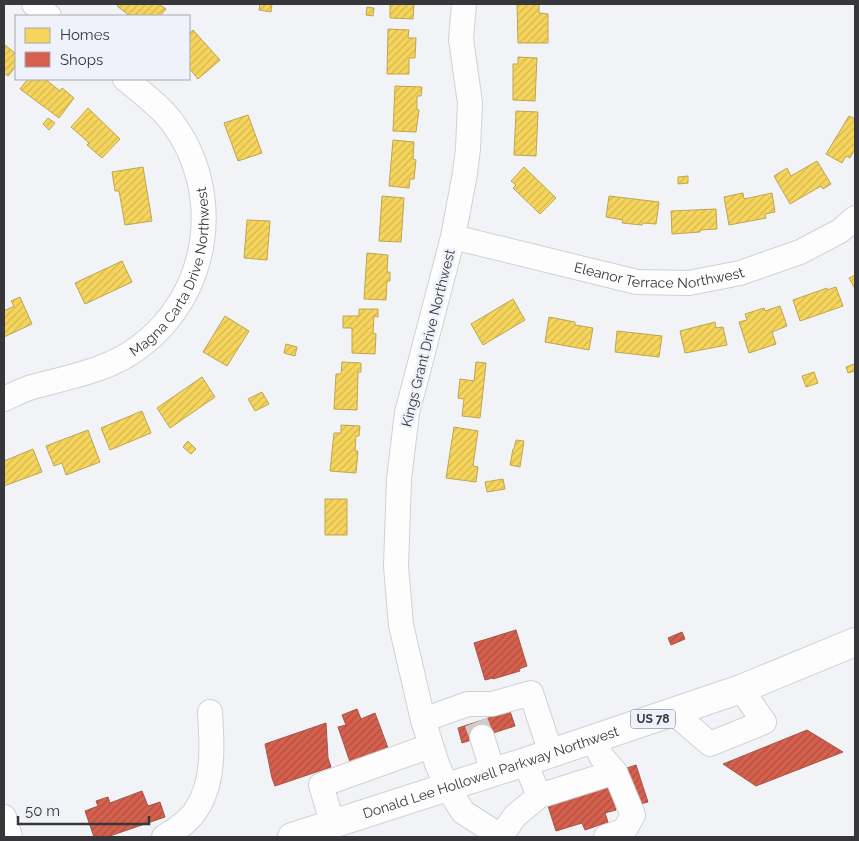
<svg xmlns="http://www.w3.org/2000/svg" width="859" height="841" viewBox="0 0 859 841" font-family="Raleway,sans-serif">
<defs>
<pattern id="homes-hatch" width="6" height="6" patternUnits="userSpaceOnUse" patternTransform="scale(1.25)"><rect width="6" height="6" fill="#f6d55c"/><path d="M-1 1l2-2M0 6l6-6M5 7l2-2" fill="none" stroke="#d4b751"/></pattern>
<pattern id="shops-hatch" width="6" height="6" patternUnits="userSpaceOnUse" patternTransform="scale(1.25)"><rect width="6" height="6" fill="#d6604d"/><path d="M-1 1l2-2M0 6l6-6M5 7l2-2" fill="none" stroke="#ae5041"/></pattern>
</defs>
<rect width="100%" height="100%" fill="#f2f3f7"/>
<path fill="url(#homes-hatch)" stroke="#bda652" d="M120 4H159L166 9 160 16H130L117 6Z
M260 4H272L271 12 259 10Z
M390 4H414L413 19 390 18Z
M517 4H539V13L548 14V43H518Z
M367 7 374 8 373 16 366 15Z
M388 29 409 30 408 38H416L415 58H409V74H387Z
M193 30 220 60 198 79 189 68V34Z
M4 44 16 54V66L8 76 4 73Z
M518 57 537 58 535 101 513 100V64H518Z
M28 79H45L60 91 62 88 74 98 59 118 20 89Z
M395 86 422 87 421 96H417V110H419L416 132 393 131Z
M88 108 120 139 102 158 87 145 89 143 71 127Z
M516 111 538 112 536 156 514 155Z
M248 115 262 153 238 161 224 123Z
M849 116 855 119V149L850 158 846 156 842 163 826 154Z
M48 118 55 123 49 130 43 124Z
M393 140 414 142 413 159 416 160 414 179H410L409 188 389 186Z
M817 161 831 184 823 189 821 186 790 204 774 176 787 168 791 176Z
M143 167 152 221 125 225 119 191H115L112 172Z
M524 167 556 198 540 214 513 188 516 185 511 181Z
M688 176V183L678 184V177Z
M743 193 744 199 772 193 775 212 765 214 766 218 729 225 724 197Z
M382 196 404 198 401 242 379 241Z
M609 196 659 202 656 224 643 223 642 225 622 223 623 220 606 217Z
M716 209 717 229 700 230V232L672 234 671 211Z
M247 220 270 221 267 260 244 258Z
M367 253 388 255 387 272H390V281H387L386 300 364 299Z
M122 261 132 282 85 304 75 283Z
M855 275V289L849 278Z
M836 287 843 306 800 321 793 300 827 288V290Z
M20 297 32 324 4 337V311L14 306 11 301Z
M513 299 525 320 483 345 471 324Z
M780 306 787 326 772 332 776 344 749 353 739 322 747 320 745 314 764 308 765 311Z
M359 309H378V317L374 316 373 333 376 334 375 354 352 353V328H343V316H359Z
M225 316 249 331 227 366 203 352Z
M549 317 575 322V325L593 328 589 350 545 342Z
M715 322 716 328 723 327 727 345 685 353 680 331Z
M617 331 662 336 659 357 615 352Z
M286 344 297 347 295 356 284 353Z
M342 362 361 363V372H358L357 410 334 409 336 374H341Z
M476 362 486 363 480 418 462 416 464 399 458 398 460 379 474 381Z
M854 364 855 371 848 373 846 367Z
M814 372 818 383 806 387 802 376Z
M202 377 215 397 170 428 157 408Z
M262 392 269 404 255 411 248 399Z
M142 411 151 433 110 450 101 428Z
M341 425 360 426 359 436H356L355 451H358L356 473 330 471 334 433H341Z
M454 427 478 431 473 466 478 467 476 482 446 478Z
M88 430 100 462 66 475 62 463 54 466 46 446Z
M516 440 524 441 520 467 510 465 513 449H514Z
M188 441 196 449 191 454 183 447Z
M33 449 42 472 4 486V461Z
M503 479 505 489 487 492 485 482Z
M325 499H347V535H325Z"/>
<path fill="url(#shops-hatch)" stroke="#a65448" d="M516 630 527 666 519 669 520 671 493 679V678L485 680 474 643Z
M682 632 685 639 671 645 668 638Z
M357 709 361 719 375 713 388 748 350 762 338 727 346 725 342 715Z
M510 711 515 726 462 743 458 728Z
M326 723 328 758 331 767 275 786 272 778 265 744Z
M807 730 843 752 756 786 723 764Z
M636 765 648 802 636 805 624 769Z
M608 786 616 810 605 813 608 822 585 830 582 823 556 831 548 806Z
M142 791 148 806 160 802 165 817 107 837H94L85 811 98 806 96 801 108 797 110 803Z"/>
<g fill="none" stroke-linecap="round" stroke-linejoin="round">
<path stroke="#cdcdd1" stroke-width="24" stroke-dasharray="24 12" stroke-linecap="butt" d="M476 722 482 737"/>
<g stroke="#d0d1d4" stroke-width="26">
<g id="minor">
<path d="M34 4 49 16"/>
<path d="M464 4 461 39 470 103 468 149 465 173 453 237 407 413 399 479 396 566 401 625 423 720 437 764 447 787 463 812 502 837"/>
<path id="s1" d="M453 237 637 282 689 283 740 273 800 252 840 231 855 218"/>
<path id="s2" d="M4 399C13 395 22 390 32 387 68 377 107 371 138 348 210 296 225 193 172 122 159 105 141 92 125 79"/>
<path d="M673 712 710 744 764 722 741 689"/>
<path d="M423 720 468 704H492L531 693 551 753"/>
<path d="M482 737 493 772"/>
<path d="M595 739 601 756 615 772 633 815 624 831 606 837"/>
<path d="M525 762 539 796"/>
<path d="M4 817 10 837"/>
<path d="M333 825 321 785 430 746"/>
<path d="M501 836 515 816 539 796 615 772"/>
<path d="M164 837C175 830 189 822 196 810 215 782 212 743 210 712"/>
</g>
</g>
<g stroke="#d0d1d4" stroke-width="30">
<g id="major">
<path id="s3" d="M292 837 525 762 741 689 855 642"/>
</g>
</g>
<use href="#minor" stroke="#fdfdfe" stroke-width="24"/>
<use href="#major" stroke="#fdfdfe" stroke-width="28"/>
</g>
<g text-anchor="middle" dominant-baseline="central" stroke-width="5" stroke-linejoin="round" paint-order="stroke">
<rect fill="#eff2fa" stroke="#6e6f74" stroke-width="1" x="630.5" y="709.5" width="45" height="19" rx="4"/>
<g font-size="12" font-weight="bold" fill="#37373b">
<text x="653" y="719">US 78</text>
</g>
<g font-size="14" fill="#37373b" stroke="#eff2fa">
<text stroke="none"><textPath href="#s1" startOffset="211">Eleanor Terrace Northwest</textPath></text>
<text stroke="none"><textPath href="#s2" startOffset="231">Magna Carta Drive Northwest</textPath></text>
<text transform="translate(428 338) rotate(-76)">Kings Grant Drive Northwest</text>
<text stroke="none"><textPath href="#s3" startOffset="209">Donald Lee Hollowell Parkway Northwest</textPath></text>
</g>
</g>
<rect width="859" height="841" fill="none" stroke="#37373b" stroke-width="10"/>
<rect x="15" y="15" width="175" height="65" fill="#eff2fa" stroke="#a5a7ae"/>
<rect x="25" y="28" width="25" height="15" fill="#f6d55c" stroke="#a5a7ae"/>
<text x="60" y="40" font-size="15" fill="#37373b">Homes</text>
<rect x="25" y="52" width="25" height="15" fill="#d6604d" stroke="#a5a7ae"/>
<text x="60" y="65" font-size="15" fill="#37373b">Shops</text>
<path d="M18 816v8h131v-8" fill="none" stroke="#37373b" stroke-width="2.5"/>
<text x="25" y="816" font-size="15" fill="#37373b" stroke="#eff2fa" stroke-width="4" paint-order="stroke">50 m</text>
</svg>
